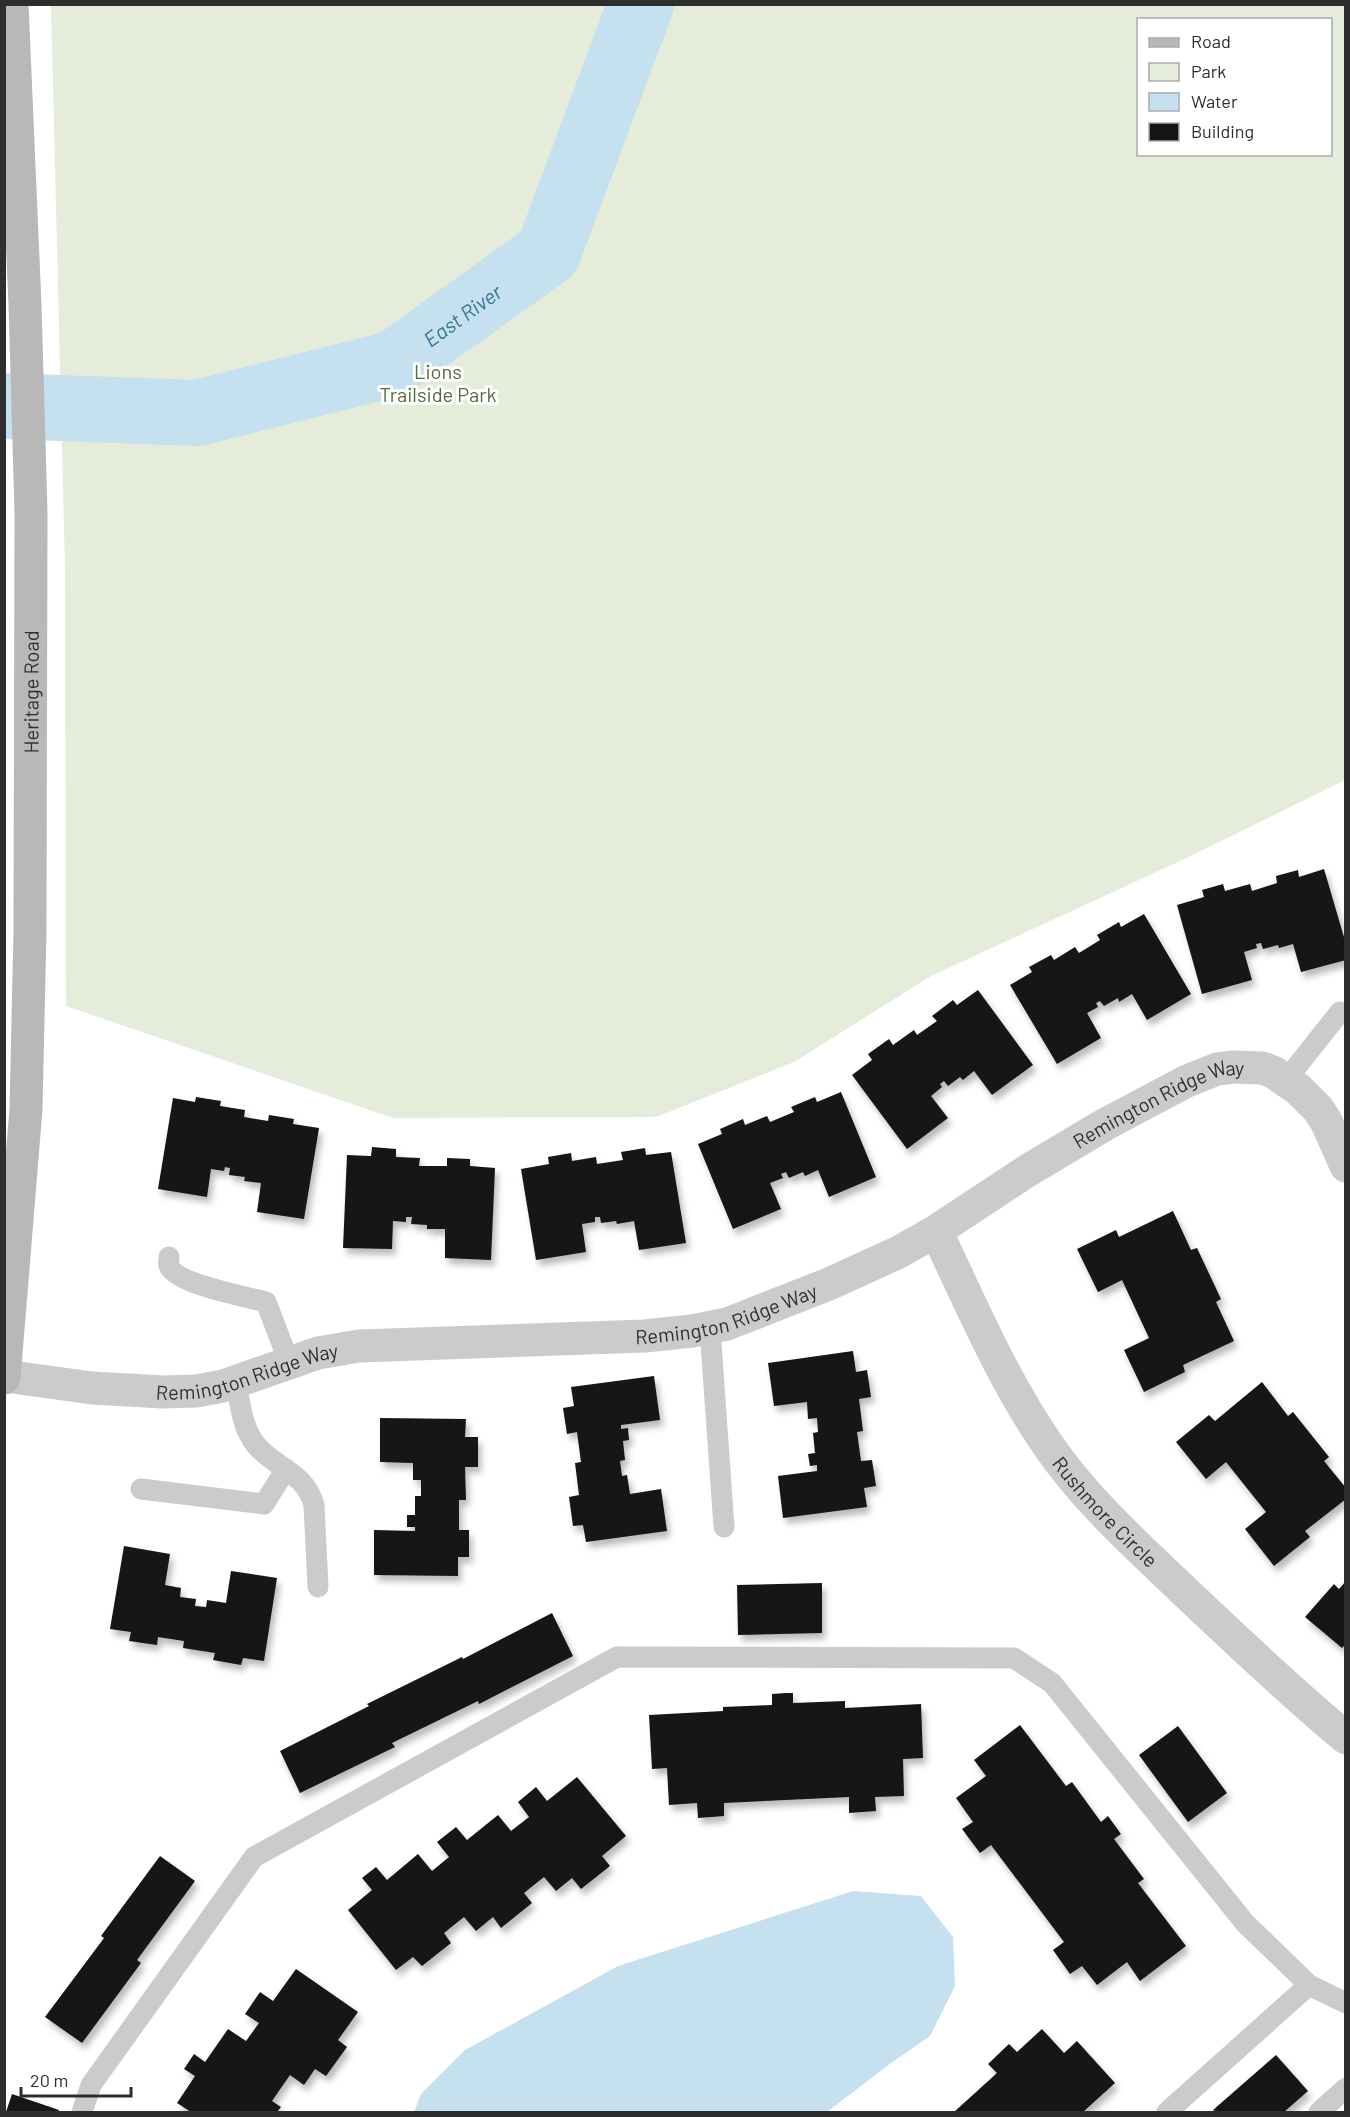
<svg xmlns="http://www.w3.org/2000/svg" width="1350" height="2117" viewBox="0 0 1350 2117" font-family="Barlow,sans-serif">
<defs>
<filter id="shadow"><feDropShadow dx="3.5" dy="6" stdDeviation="3" flood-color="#0004"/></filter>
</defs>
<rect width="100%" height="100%" fill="#fff"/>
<path fill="#e5ecda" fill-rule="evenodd" d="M51 5H1345V780L1193 855 931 976 794 1062 656 1117 393 1118 66 1006 65 566ZM1138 20H1330V154H1138Z"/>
<path fill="#c5e0ee" d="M853 1891 921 1896 953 1937 955 1986 930 2036 891 2063 827 2112H414L421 2094 465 2050 618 1966Z"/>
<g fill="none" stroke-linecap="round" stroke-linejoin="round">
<path stroke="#c5e0ee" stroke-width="66" id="s1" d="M4 406 197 413 393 364 548 253 641 4"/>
</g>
<path fill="#151515" filter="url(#shadow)" d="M1324 869 1346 944V960L1301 972 1293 944 1279 948 1278 945 1263 949 1261 943 1256 944 1257 948 1244 952 1252 980 1202 994 1177 905 1204 897 1202 890 1223 884 1225 891 1250 884 1252 891 1277 883 1276 876 1298 870 1299 877Z
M1144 914 1191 994 1147 1020 1132 994 1119 1002 1118 998 1104 1006 1100 1001 1096 1003 1098 1007 1087 1013 1101 1038 1057 1064 1010 985 1032 972 1029 967 1051 955 1054 960 1075 947 1079 953 1100 940 1097 935 1119 922 1121 927Z
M978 990 1033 1065 992 1095 974 1071 963 1080 960 1077 948 1086 944 1081 940 1084 942 1087 931 1096 948 1118 907 1149 852 1075 872 1060 868 1054 889 1039 893 1045 914 1030 917 1035 937 1021 932 1016 953 1000 957 1005Z
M841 1092 876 1177 829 1197 818 1170 805 1176 803 1172 789 1178 786 1172 781 1174 783 1178 770 1183 781 1209 733 1229 698 1144 722 1134 720 1129 743 1119 745 1125 767 1116 770 1122 794 1112 791 1107 815 1097 817 1102Z
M196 1097 221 1101 220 1106 245 1110 244 1117 268 1121 269 1115 294 1119 293 1124 319 1128 304 1219 257 1212 261 1183 244 1181 245 1177 229 1175 230 1168 225 1167 224 1171 211 1169 207 1197 158 1189 173 1098 195 1102Z
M372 1147 396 1149V1157L420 1158 419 1166H447V1158L470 1159V1166L495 1168 491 1260 445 1258V1229H427V1225L411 1224 412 1217H406V1222L393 1221 392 1249 343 1248 347 1155 371 1156Z
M645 1148 646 1155 671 1152 686 1243 639 1250 634 1221 617 1224 616 1221 601 1223 600 1217H595V1222L582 1224 586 1252 536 1260 521 1169 549 1164 548 1157 571 1153 572 1161 596 1157 597 1164 623 1160 621 1152Z
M1173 1211 1191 1250 1197 1248 1221 1299 1216 1302 1234 1341 1183 1365 1185 1372 1144 1392 1124 1350 1149 1338 1122 1280 1098 1292 1077 1249 1116 1230 1119 1237Z
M853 1351 856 1372 867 1370 871 1397 859 1399 863 1431 857 1432 861 1461 872 1460 876 1486 864 1488 867 1507 783 1518 778 1476 817 1471V1465L810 1466 808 1454 815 1453 813 1433 818 1432 817 1418 808 1419 807 1402 774 1406 768 1363Z
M654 1376 660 1420 621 1425V1429L628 1428 629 1440 623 1441 625 1460 620 1461 622 1476 627 1475 630 1494 661 1489 667 1531 586 1542 583 1525 573 1526 569 1497 579 1495 575 1463 581 1462 577 1432 567 1434 563 1408 574 1406 571 1387Z
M1262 1382 1288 1416 1293 1412 1329 1457 1324 1461 1346 1488V1499L1305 1531 1310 1537 1274 1566 1245 1529 1266 1512 1226 1462 1206 1479 1176 1442 1209 1415 1215 1421Z
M380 1418 466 1419 465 1437H478V1467H465L466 1500H459V1530H469V1557H458V1576L374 1575V1530L415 1531V1527H407V1515H415V1496H421V1480H413V1463L380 1462Z
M124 1546 170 1554 165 1585 181 1588 180 1597 196 1599 195 1606 206 1607 207 1600 226 1603 231 1571 277 1578 264 1661 243 1658 241 1665 213 1660 215 1653 183 1648 184 1641 158 1637 157 1645 129 1641 131 1632 110 1629Z
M1346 1581V1644L1342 1648 1305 1617 1334 1584 1339 1589Z
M822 1583V1633L738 1635 737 1585Z
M552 1613 573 1656 479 1704 478 1701 392 1743 395 1747 300 1793 280 1751 369 1706 367 1704 462 1657 463 1659Z
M786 1693H793V1703L845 1701V1708L921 1704 923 1758 903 1759 904 1796 875 1797 876 1811 849 1813V1797L724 1803V1816L698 1818 697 1803 669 1805 667 1768 652 1769 649 1715 723 1711V1707L772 1705V1694Z
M1020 1725 1066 1786 1072 1782 1101 1822 1108 1816 1121 1834 1114 1839 1144 1879 1138 1883 1186 1946 1140 1981 1127 1962 1097 1985 1082 1966 1070 1974 1053 1950 1064 1942 991 1845 980 1853 962 1829 973 1822 956 1798 986 1776 974 1760Z
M1178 1726 1227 1793 1188 1822 1139 1755Z
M577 1777 626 1836 602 1856 610 1866 581 1889 572 1878 556 1891 544 1877 524 1893 532 1903 501 1928 493 1917 476 1931 464 1917 444 1933 451 1943 422 1966 413 1957 396 1970 348 1910 372 1890 362 1878 376 1867 387 1880 418 1854 432 1871 449 1857 437 1842 456 1827 467 1840 498 1815 511 1831 529 1817 518 1802 536 1787 547 1801Z
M160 1856 195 1881 137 1960 141 1963 82 2043 45 2017 104 1938 101 1936Z
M296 1969 358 2012 338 2040 347 2047 326 2076 315 2069 304 2085 290 2075 272 2101 281 2107 277 2112H191L177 2103 195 2076 184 2069 194 2054 205 2062 228 2029 246 2041 259 2023 245 2014 260 1992 273 2001Z
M1042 2029 1064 2053 1077 2041 1115 2083 1083 2112H954L997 2073 988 2064 1009 2044 1017 2052Z
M1276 2055 1308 2091 1284 2112H1216L1213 2110Z
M12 2094 59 2110 58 2112H6Z"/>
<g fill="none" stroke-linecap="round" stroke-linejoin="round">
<path stroke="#cbcbcb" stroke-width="21" d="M1286 1080 1340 1012
M169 1257C169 1260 168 1263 169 1266 176 1284 248 1297 266 1302L289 1362
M710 1329 724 1527
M236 1382C240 1403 242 1428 256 1445 276 1469 305 1472 314 1505L318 1587
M141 1489 264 1504 286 1469
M82 2112 91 2085 254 1857 617 1657 1014 1658 1052 1683 1245 1923 1309 1985 1346 2003
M1167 2112 1309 1985
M1319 2112 1346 2088"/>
<g stroke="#cbcbcb" stroke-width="33">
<path id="s2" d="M936 1231C971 1304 1003 1381 1050 1448 1086 1500 1135 1544 1181 1588 1235 1639 1289 1690 1346 1738"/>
<path id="s3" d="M5 1376 92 1388 163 1392 196 1391 223 1386 318 1353 359 1346 645 1336 692 1331 727 1324 829 1284 899 1252 936 1231 1027 1171 1104 1125 1187 1081 1217 1069 1234 1067 1262 1068 1273 1072 1298 1089 1318 1109 1326 1121 1346 1166"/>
</g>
<path stroke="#b8b8b8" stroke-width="33" id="s4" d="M4 1378 26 1109 30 930 31 512 25 305 12 4"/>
</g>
<g text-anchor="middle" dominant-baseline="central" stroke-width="6" stroke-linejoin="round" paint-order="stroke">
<g font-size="20" fill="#546c38" stroke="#fff">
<text x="438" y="371">Lions<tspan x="438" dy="23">Trailside Park</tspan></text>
</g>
<g font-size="20" fill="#2e2e2e" stroke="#fff">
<text stroke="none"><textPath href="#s4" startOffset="687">Heritage Road</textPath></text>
<text stroke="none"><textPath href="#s3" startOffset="1218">Remington Ridge Way</textPath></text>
<text stroke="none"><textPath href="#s3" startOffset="732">Remington Ridge Way</textPath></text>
<text stroke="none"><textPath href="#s3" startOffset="246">Remington Ridge Way</textPath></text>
<text stroke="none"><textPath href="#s2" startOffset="330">Rushmore Circle</textPath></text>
</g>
<g font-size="21" font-style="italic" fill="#367695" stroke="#fff">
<text stroke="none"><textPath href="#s1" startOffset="480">East River</textPath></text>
</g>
</g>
<rect width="1350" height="2117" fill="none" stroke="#2e2e2e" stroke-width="12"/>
<rect x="1137" y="18" width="195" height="138" fill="#ffffff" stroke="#ababab" stroke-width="1.5"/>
<rect x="1149" y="38" width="30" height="9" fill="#b8b8b8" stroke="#ababab" stroke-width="1.5"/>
<text x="1191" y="48" font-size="18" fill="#2e2e2e">Road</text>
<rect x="1149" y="63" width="30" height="18" fill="#e5ecda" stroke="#ababab" stroke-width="1.5"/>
<text x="1191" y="78" font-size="18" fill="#2e2e2e">Park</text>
<rect x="1149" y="93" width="30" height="18" fill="#c5e0ee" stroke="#ababab" stroke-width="1.5"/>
<text x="1191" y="108" font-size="18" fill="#2e2e2e">Water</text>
<rect x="1149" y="123" width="30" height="18" fill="#151515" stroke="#ababab" stroke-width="1.5"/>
<text x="1191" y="138" font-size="18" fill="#2e2e2e">Building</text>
<path d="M21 2087v9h110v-9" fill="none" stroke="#2e2e2e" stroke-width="3"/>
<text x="30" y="2087" font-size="18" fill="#2e2e2e" stroke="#ffffff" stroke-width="4.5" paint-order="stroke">20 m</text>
</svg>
